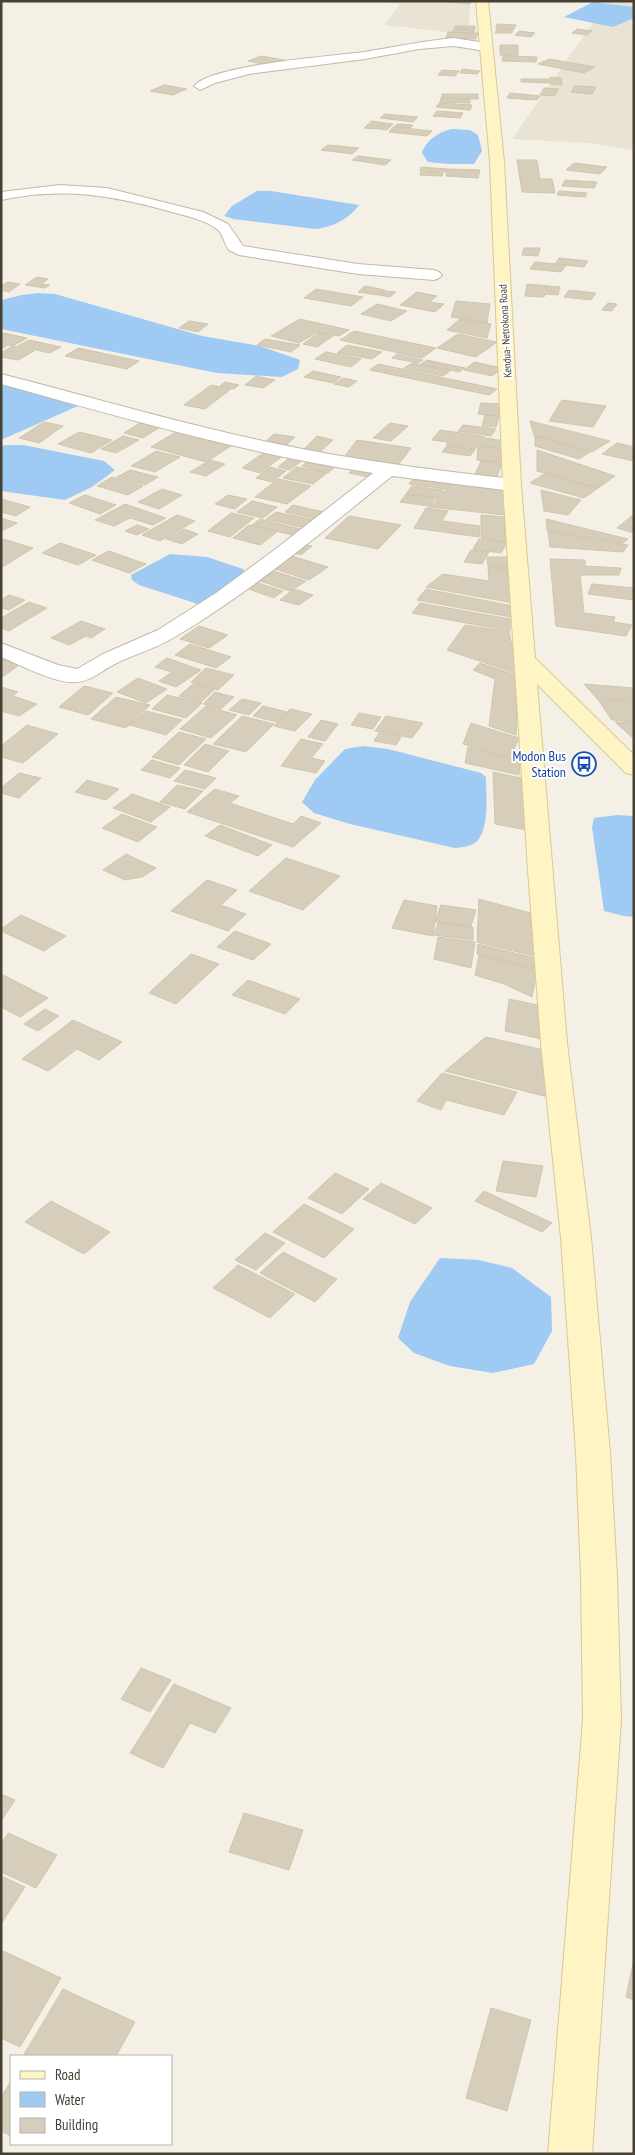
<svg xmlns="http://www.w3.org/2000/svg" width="635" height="2155" viewBox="0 0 635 2155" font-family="'PT Sans Narrow',sans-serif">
<rect width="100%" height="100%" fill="#f4f0e5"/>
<path fill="#e8e3d3" d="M378 1H470L468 39 449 36 447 32 385 25 400 4Z
M608 1H634V150L590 143 512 139Z"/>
<path fill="#9ecaf4" d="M593 2 634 7V18L613 27 564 17Z
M453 129 470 130 478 135 482 151 474 164H449L428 162 422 153C426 140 440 131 453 129Z
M257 191H271L359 205C349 219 331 228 315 229L233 219 224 216 232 206Z
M38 293 55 294 202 336 260 346 300 360 298 369 282 377 217 373 1 329V300L22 295Z
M1 385 87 402 1 440Z
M6 445H23L104 461 115 470 92 487 65 500 1 491V446Z
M170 554 207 557 243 569 244 572 209 601 198 604 139 585 132 580 131 575Z
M363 746 388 749 481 773 486 777C486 794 490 832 475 843 469 847 462 847 455 848L350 824 314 813 302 802 315 780 345 749Z
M617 815 634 816V917L624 916 604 911 592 827 594 818Z
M440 1258 479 1260 512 1268 551 1297 552 1331 534 1364 493 1373 450 1366 414 1353 398 1338 410 1302Z"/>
<path fill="#d6cdba" stroke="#d1c6ad" d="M439 1H473L469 4Z
M497 24 516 25 514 29 496 28Z
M455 26H475V29L454 28Z
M454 29 475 30 473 33 452 32Z
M497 29H513L512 33H495Z
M577 29 592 31 587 35 572 33Z
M519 31 535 33 531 37 515 35Z
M448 32 478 33 476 39 446 38Z
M500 45H518V56L500 55Z
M261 56 284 60 271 66 248 61Z
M503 56 537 57 536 62 502 61Z
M549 59 595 67 584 73 538 64Z
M462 69 480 71 477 74 460 73Z
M442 70 459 71 455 76 438 75Z
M550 77 561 78 562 85 550 84Z
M521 79H549V83L521 82Z
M164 85 187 89 173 95 150 91Z
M575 86 596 87 592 94 571 92Z
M544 88 559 89 554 96 540 95Z
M510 93 540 96 537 100 507 98Z
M442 94H478V99L442 98Z
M441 98 470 99V103L440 102Z
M439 103 472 105 470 110 436 107Z
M437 111 463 113 460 118 433 116Z
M385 114 418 117 413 122 380 118Z
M372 121 385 123 378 129 364 128Z
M385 123 393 124 387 130 379 129Z
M397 124 413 125 410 128 394 127Z
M393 127 432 131 427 136 389 132Z
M328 145 359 148 352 154 321 150Z
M358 156 391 160 385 165 352 160Z
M517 160H537L540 179H552L555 193 522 192Z
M574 163 607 167 600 174 566 170Z
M421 167 447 169 445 172 420 171Z
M447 169 480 170 478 178 446 176Z
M421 172 443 173 442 176 420 175Z
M565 180 597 182 594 188 562 186Z
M559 191 587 193 585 197 557 195Z
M524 248H540L538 256 522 255Z
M559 258 588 261 584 267 555 264Z
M535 262 566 265 561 272 530 269Z
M37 277 48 279 41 284 50 285 45 288 25 285Z
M8 282 20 284 9 292 1 290V286Z
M527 284 560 287 558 295 545 294 544 297 525 296Z
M365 286 385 290 378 295 358 292Z
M316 289 363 297 351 306 304 298Z
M569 290 596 293 591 300 564 297Z
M385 291 396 292 390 297 379 295Z
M417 292 437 296 429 302 444 304 435 312 400 305Z
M456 301 490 304 487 323 451 317Z
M608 303 617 304 612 311 602 310Z
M377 304 407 311 391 321 361 314Z
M300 319 349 330 339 336 318 332 299 343 271 336Z
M460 319 491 324 487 338 447 330Z
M189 321 208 324 198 332 179 328Z
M354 331 436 348 422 358 340 340Z
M4 333 27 338 13 346 8 345 1 349V335Z
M319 333 333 336 317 347 303 344Z
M458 334 497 342 476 357 437 348Z
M265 339 300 345 291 352 257 345Z
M29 340 61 347 50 353 18 346Z
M347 345 382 352 372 359 337 353Z
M13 346 34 351 18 360 1 357V353Z
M78 348 139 361 127 369 65 356Z
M326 352 361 359 351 367 315 359Z
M397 354 423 360 418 363 392 358Z
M427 360 465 368 459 372 421 364Z
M474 362 502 368 492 376 464 370Z
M412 363 450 371 443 376 404 368Z
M378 364 497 389 489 395 370 370Z
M313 371 341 377 333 383 304 377Z
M256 376 275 380 263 388 245 385Z
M343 378 357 381 349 387 334 384Z
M225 382 239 385 234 389 220 386Z
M211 385 231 389 205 409 184 405Z
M562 400 606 406 593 427 549 421Z
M481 403 501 404 498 416 478 414Z
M485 415 499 416 496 427 482 426Z
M143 421 162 426 143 438 124 433Z
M530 421 610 441 592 452 534 435Z
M44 422 63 426 39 443 19 438Z
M390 423 408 426 391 441 373 438Z
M463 425 496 429 491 436 458 431Z
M179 430 234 444 206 462 151 447Z
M440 430 455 432 447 442 432 440Z
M79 432 112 440 91 453 58 444Z
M456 432 485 437 475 449 446 445Z
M274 434 295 437 285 446 265 442Z
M123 436 139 440 116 453 101 449Z
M317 436 333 440 320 452 304 449Z
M535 436 590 452 579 459 535 446Z
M486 438 504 441 499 448 480 445Z
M357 440 411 448 396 468 342 460Z
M617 443 634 447V461L602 454Z
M447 446 475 450 470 456 442 452Z
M478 446 502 449 500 462 477 460Z
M537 450 615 476 598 488 537 471Z
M156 451 180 457 155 472 131 466Z
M266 451 284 455 260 473 242 468Z
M292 456 304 459 290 470 278 467Z
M210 460 225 464 206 476 190 472Z
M309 460 336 466 328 473 302 466Z
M481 461 502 463 496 479 474 477Z
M270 467 286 471 272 482 256 478Z
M297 467 327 473 313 484 283 478Z
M356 467 378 473 372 478 349 473Z
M130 470 158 477 145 485 117 477Z
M544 474 598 488 584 498 530 483Z
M415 476 452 481 446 489 409 484Z
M112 477 143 486 128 495 97 486Z
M278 479 311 486 287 504 255 497Z
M454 481 505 488V515L429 507Z
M412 486 443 490 437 498 406 494Z
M162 489 182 495 159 509 138 502Z
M541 490 581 500 568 515 544 511Z
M406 494 435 498 429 506 400 502Z
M85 495 116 505 100 514 69 503Z
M228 495 247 499 235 509 215 504Z
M1 499 30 507 16 516 1 512Z
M252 501 277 507 263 518 237 512Z
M125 504 166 518 153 525 130 518 114 526 95 520Z
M293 505 324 512 316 519 285 512Z
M426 508 448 511 442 521 480 526 479 537 414 528Z
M276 512 314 520 304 528 266 519Z
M231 513 254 518 230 537 208 531Z
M634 514V533L617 528Z
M177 515 195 521 160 541 142 535Z
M481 515 505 517V542L481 538Z
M349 516 401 525 378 549 325 538Z
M1 518 17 523 4 530H1Z
M260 519 300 529 292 535 252 525Z
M546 519 628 539 623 543 547 531Z
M137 525 149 529 137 535 125 531Z
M249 525 277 532 260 545 233 538Z
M184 529 198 534 182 544 166 539Z
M548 532 628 545 623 552 550 547Z
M3 539 33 548 1 568Z
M479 539 507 543 501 553 473 549Z
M60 543 96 555 78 565 42 553Z
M301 544 312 546 301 555 290 552Z
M471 550 489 552 482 564 464 562Z
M109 551 146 564 129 573 92 560Z
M292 556 328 567 309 580 272 568Z
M487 557H512L515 569 488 566Z
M550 559 585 560V566L621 568 619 575H580L584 613 615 617 613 622 632 625 626 636 556 626Z
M488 567 517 570 519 604 426 587 443 574 489 581Z
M270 570 306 581 290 591 254 579Z
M252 581 283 591 274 598 243 587Z
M592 584 634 588V600L588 594Z
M294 589 313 595 299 605 280 600Z
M426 589 513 606 511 617 417 600Z
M9 595 25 600 9 610 1 608V600Z
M29 602 47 608 9 631 1 628V618Z
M420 603 510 619V631L412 613Z
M81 621 105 629 91 638 86 636 69 645 51 638Z
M465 625 509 632 518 674 447 650Z
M199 626 228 635 209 648 180 639Z
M190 644 231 657 216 668 175 655Z
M1 657 22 663 1 678Z
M167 658 201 670 176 687 159 681 172 672 155 667Z
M480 663 519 676 516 735 489 726 495 679 473 670Z
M206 668 234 675 218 690 191 682Z
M138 678 167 689 146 703 117 692Z
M193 684 215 689 201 702 179 696Z
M584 684 634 688 633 699 598 700Z
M84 686 113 693 88 715 59 707Z
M1 687 18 692 13 696 37 704 19 716 1 711Z
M215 692 234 697 221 709 203 704Z
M167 695 202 703 186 718 152 709Z
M116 697 150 705 126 728 91 719Z
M242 699 261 703 249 715 229 710Z
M634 700V722L612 720 599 701Z
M206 706 237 715 211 738 180 729Z
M263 706 287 712 277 722 253 716Z
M290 709 312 714 295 731 274 726Z
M146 711 182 720 166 735 130 725Z
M359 713 381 717 373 729 351 725Z
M242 716 274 724 246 752 213 744Z
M386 716 423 723 412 738 375 731Z
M321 720 338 724 325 741 308 737Z
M615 722 634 723V739Z
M471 723 519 738 510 758 463 744Z
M27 725 58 734 23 763 1 757V746Z
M179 732 206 739 179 765 152 757Z
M379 733 401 737 396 745 374 741Z
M301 739 323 744 311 758 325 761 316 773 281 766Z
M205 744 229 751 208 772 184 765Z
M468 747 520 761 519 775 465 763Z
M152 760 180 768 170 778 141 770Z
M185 770 216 778 205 789 174 781Z
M493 772 521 778 527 830 495 824Z
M19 773 41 778 19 798 1 793V788Z
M87 780 119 789 106 800 75 792Z
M177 785 203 791 185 809 160 802Z
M215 789 239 796 230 803 293 824 301 816 321 823 293 847 187 812Z
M132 794 170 807 151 822 113 808Z
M122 814 157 827 138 842 102 828Z
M220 825 272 845 258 856 205 836Z
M126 854 156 868 142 877 125 880 103 870Z
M286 858 340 876 303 910 249 891Z
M207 880 237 890 221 905 246 914 228 931 171 911Z
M479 899 538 915V957L477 942Z
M404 900 437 906 433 936 392 928Z
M441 905 476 910 471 926 435 922Z
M21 915 66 936 44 951 1 931V929Z
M438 923 473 927V940L434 935Z
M235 931 271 944 253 960 217 947Z
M438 937 475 942 471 968 434 959Z
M478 944 539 959 537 969 477 954Z
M191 954 219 964 176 1004 149 993Z
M479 955 537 970 532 997 504 984 475 975Z
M1 974 48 998 20 1017 1 1007Z
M248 980 300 999 285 1014 232 995Z
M509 999 542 1006V1039L505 1031Z
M45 1009 59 1016 38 1031 24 1024Z
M73 1020 122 1042 99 1060 77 1049 48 1071 22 1059Z
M486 1037 544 1050 548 1097 445 1071Z
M442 1073 517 1092 504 1115 446 1100 441 1110 417 1101Z
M503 1161 543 1166 536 1197 496 1191Z
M335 1173 369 1189 342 1214 308 1198Z
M381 1183 432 1208 415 1224 363 1199Z
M484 1191 552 1223 542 1232 475 1201Z
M51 1201 110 1232 84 1254 25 1222Z
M304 1204 354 1229 324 1258 273 1232Z
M265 1233 285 1243 256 1270 235 1260Z
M283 1252 337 1279 315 1302 260 1273Z
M238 1265 295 1294 270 1318 213 1288Z
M141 1668 171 1680 150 1712 121 1699Z
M174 1684 231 1708 215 1733 190 1723 163 1768 130 1753Z
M1 1794 15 1800 1 1821Z
M244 1813 303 1830 289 1870 229 1852Z
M8 1833 57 1855 36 1888 1 1872V1844Z
M1 1876 25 1887 1 1924Z
M3 1951 61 1978 20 2047 1 2038Z
M634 1959V2000L626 1997Z
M63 1989 135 2022 116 2056H23Z
M491 2008 531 2020 507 2111 466 2098Z
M11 2081V2136L1 2131V2097Z"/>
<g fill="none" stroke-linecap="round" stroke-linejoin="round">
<g stroke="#c0b9a7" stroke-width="2">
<path id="street" d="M454 38 485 43 491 47 485 51 454 46 419 49 365 59 249 74 215 83 200 90 194 86C210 65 333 56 364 52 394 47 423 41 454 38Z
M60 185 107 188 203 212 228 224 243 246 358 264 434 270 439 272 442 275 439 278 434 280 358 274 239 255 229 250C224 244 224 236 218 230 206 220 186 216 172 212 111 195 64 187 1 200V192Z
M1 374C92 397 181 424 273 443 352 460 432 470 512 479L519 481 521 485 519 489 512 491 392 476C321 533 251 592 173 638 155 649 135 654 117 663 103 669 93 681 76 682 55 684 21 665 1 657V643L58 665 77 669 103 654 158 630 216 593 273 551 373 473C247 454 124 418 1 384Z"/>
</g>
<g stroke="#d7ca92" stroke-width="2">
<path id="secondary" d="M476 1H488L504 162 521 485 535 658 634 755V775L626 773 537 684 567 1043 591 1238 610 1453 617 1577 621 1720 592 2154H548L583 1720 581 1577 576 1453 561 1238 541 1043 528 870 503 485 490 162Z"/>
</g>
<use href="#street" fill="#fff" fill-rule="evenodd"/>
<use href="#secondary" fill="#fff5c4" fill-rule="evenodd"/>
</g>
<defs>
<g id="bus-ring" transform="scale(1.25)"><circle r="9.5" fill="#fff" stroke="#1a4fb4" stroke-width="1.5"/><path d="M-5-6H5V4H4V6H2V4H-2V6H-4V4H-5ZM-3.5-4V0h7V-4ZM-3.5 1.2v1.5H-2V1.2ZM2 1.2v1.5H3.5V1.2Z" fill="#1a4fb4"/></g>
</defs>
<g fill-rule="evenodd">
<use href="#bus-ring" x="584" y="764"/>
</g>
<g text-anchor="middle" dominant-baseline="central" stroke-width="4" stroke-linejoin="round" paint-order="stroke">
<g font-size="11" fill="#474134" stroke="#fff">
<text transform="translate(505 331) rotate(-93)">Kendua- Netrokona Road</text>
</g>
<g font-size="14" fill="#164399" stroke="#fff" text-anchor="end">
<text x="566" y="756">Modon Bus<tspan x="566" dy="16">Station</tspan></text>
</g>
</g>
<rect width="635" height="2155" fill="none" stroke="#474134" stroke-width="5"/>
<rect x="10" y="2055" width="162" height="90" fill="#ffffff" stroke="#b5b3ae"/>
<rect x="20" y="2071" width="25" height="8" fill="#fff5c4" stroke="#b5b3ae"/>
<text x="55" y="2080" font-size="15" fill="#474134">Road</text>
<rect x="20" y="2092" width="25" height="15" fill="#9ecaf4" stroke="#b5b3ae"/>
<text x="55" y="2105" font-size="15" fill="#474134">Water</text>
<rect x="20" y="2118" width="25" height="15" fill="#d6cdba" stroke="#b5b3ae"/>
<text x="55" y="2130" font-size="15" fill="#474134">Building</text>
</svg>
